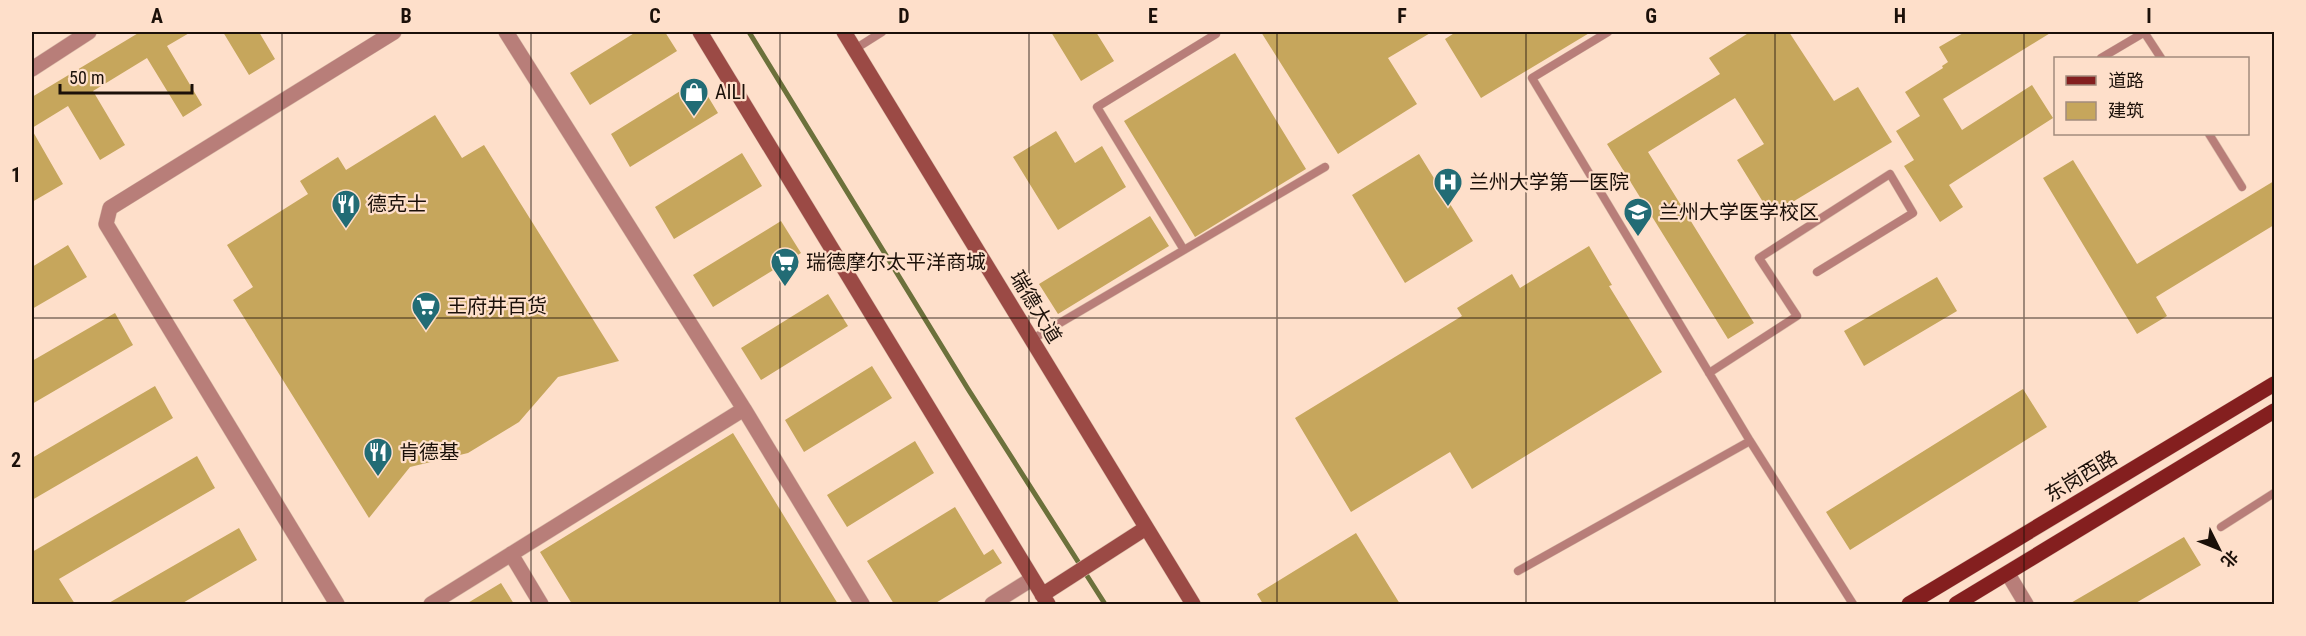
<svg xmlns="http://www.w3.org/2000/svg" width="2306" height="636" viewBox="0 0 2306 636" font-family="'Roboto Condensed','Noto Sans SC',sans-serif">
<rect width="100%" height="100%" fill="#fedfca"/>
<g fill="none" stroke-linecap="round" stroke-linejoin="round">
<path stroke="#6c713b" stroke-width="5" d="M749 32 968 389 1105 604"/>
</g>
<path fill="#c6a65c" d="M140 32H191L167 46 202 105 183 117 147 58 93 91 125 145 100 160 68 106 32 128V97Z
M223 32H259L275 59 249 75Z
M636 32H665L677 51 590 105 570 73Z
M1051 32H1096L1114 61 1081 81Z
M1261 32H1432L1388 58 1417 104 1338 154Z
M1456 32H1591L1481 98 1445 39Z
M1750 32H1789L1834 101 1858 87 1892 142 1771 215 1737 160 1764 144 1735 98 1648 152 1754 323 1728 339 1607 144 1720 74 1709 58Z
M1965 32H2052L1943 99 1962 130 2032 85 2053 118 1949 185 1963 207 1940 222 1904 166 1914 160 1896 131 1920 116 1905 92 1943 68 1942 66 1948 62 1939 47Z
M1235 53 1306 169 1195 237 1124 121Z
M698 80 718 113 630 167 611 134Z
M435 115 462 158 484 145 619 361 558 377 519 422 468 453 410 467 369 518 233 300 253 287 227 245 308 194 300 181 338 157 346 170Z
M32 130 63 184 32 202Z
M1056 131 1075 163 1102 146 1126 187 1058 230 1013 157Z
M742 153 762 186 674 239 655 207Z
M1419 154 1473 241 1405 283 1352 195Z
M2073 160 2137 264 2274 181V225L2156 297 2167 316 2137 334 2043 178Z
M1150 216 1169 246 1058 314 1039 284Z
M781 221 801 253 713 307 693 275Z
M68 245 87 277 32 309V267Z
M1589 246 1612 285 1609 286 1662 372 1472 489 1450 452 1351 512 1295 418 1462 316 1457 308 1512 274 1520 288Z
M1937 277 1957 311 1864 366 1844 331Z
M828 294 848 326 761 380 741 348Z
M115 313 133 345 32 404V361Z
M872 366 892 398 804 452 785 420Z
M155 386 173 418 32 500V458Z
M2023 389 2047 427 1850 550 1826 512Z
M733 433 838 604H572L540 552Z
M915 441 934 473 847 527 827 495Z
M197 456 215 488 59 579 75 604H32V552Z
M955 507 984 555 993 549 1002 563 934 604H894L867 561Z
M239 528 257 560 181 604H107Z
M1356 533 1400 604H1263L1257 594Z
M2184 537 2201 565 2134 604H2069Z
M501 583 514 604H466Z"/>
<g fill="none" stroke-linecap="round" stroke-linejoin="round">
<g stroke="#dabeab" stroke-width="9">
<path id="lane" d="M1608 32 1532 78 1750 441 1853 604
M2144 32 2161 58
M855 49 882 32
M2101 58 2145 32
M2209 134 2242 187
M1184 250 1097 107 1216 34
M1031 340 1325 167
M1709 373 1797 316 1759 258 1890 174 1913 213 1817 272
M2221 527 2274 493
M1518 571 1750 441"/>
</g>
<g stroke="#dabeab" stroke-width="16">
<path id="street" d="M32 69 89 32
M744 409 862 604
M511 554 541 604
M2008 574 2026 604
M337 604 106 224 110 208 394 32
M431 604 744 409 506 32
M992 604 1032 579"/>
</g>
<g stroke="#dabeab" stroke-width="16">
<path id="secondary" d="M700 32 1048 604
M844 32 1193 604
M1042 595 1146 528"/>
</g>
<g stroke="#dabeab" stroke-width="16">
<path id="primary" d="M1909 604 2274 384
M1956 604 2274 411"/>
</g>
<use href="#lane" stroke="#b87e79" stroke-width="8"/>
<use href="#street" stroke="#b87e79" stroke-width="15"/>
<use href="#secondary" stroke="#9b4a45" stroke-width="15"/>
<use href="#primary" stroke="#841f1f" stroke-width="15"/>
</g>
<path fill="none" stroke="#1b1009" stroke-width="1.5" stroke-opacity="0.55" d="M282 32V604M531 32V604M780 32V604M1029 32V604M1277 32V604M1526 32V604M1775 32V604M2024 32V604M32 318H2274"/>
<defs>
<g id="shop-pin" transform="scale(1.5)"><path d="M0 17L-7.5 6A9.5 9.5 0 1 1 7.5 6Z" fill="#226c75" stroke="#fedfca"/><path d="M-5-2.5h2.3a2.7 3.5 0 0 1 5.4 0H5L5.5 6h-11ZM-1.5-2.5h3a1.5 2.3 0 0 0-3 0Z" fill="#fff"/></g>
<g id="hospital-pin" transform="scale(1.5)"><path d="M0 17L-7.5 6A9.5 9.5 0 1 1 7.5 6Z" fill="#226c75" stroke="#fedfca"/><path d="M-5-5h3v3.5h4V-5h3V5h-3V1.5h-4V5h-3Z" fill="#fff"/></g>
<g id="restaurant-pin" transform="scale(1.5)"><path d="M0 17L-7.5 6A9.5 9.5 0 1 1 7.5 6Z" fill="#226c75" stroke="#fedfca"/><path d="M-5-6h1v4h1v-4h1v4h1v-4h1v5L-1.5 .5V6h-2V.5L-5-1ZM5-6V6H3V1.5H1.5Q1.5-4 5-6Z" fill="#fff"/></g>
<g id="university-pin" transform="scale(1.5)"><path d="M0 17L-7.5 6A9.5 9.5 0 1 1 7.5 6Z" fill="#226c75" stroke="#fedfca"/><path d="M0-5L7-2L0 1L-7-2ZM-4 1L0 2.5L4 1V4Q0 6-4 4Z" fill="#fff"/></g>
<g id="supermarket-pin" transform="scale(1.5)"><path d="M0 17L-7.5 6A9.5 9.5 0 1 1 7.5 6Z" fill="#226c75" stroke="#fedfca"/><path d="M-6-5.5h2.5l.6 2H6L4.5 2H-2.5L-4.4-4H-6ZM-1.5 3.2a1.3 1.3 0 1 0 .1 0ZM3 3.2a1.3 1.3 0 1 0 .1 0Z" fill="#fff"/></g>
</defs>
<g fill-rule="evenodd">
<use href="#shop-pin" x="694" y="92"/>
<use href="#hospital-pin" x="1448" y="182"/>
<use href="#restaurant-pin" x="346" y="204"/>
<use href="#university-pin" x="1638" y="212"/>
<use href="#supermarket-pin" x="785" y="262"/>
<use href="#supermarket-pin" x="426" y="306"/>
<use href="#restaurant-pin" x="378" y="452"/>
</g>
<g text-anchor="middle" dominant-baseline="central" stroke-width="4.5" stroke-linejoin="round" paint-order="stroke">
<g font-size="20" fill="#1b1009" stroke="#fedfca" text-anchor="start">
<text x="715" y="92">AILI</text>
<text x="1469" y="182">兰州大学第一医院</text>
<text x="367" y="204">德克士</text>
<text x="1659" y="212">兰州大学医学校区</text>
<text x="806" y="262">瑞德摩尔太平洋商城</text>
<text x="447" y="306">王府井百货</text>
<text x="399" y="452">肯德基</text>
</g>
<g font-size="20" fill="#1b1009" stroke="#fedfca">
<text transform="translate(1036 307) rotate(59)">瑞德大道</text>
<text transform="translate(2081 476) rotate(-31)">东岗西路</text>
</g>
</g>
<rect width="2306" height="636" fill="none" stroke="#fedfca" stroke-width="66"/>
<rect x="2054" y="57" width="195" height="78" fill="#fedfca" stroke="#a38c7d" stroke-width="1.5"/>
<rect x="2066" y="76" width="30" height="9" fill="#841f1f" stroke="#a38c7d" stroke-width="1.5"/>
<text x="2108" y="87" font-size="18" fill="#1b1009">道路</text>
<rect x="2066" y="102" width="30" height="18" fill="#c6a65c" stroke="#a38c7d" stroke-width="1.5"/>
<text x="2108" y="117" font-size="18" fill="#1b1009">建筑</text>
<g transform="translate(2219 549) rotate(133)" stroke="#fedfca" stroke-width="4.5" paint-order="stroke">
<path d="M0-4.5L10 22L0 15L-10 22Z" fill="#1b1009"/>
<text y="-9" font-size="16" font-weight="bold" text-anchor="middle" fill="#1b1009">北</text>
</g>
<path d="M60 84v9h132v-9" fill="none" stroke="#1b1009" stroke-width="3"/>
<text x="69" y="84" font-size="18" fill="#1b1009" stroke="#fedfca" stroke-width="4.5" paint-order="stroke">50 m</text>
<rect x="33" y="33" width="2240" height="570" fill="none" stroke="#1b1009" stroke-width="2"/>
<g font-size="20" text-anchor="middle" font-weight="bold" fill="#1b1009">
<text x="157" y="23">A</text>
<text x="406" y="23">B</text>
<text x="655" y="23">C</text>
<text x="904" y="23">D</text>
<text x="1153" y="23">E</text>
<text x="1402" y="23">F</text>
<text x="1651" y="23">G</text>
<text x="1900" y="23">H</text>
<text x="2149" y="23">I</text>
<text x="16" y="182">1</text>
<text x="16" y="467">2</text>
</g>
</svg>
